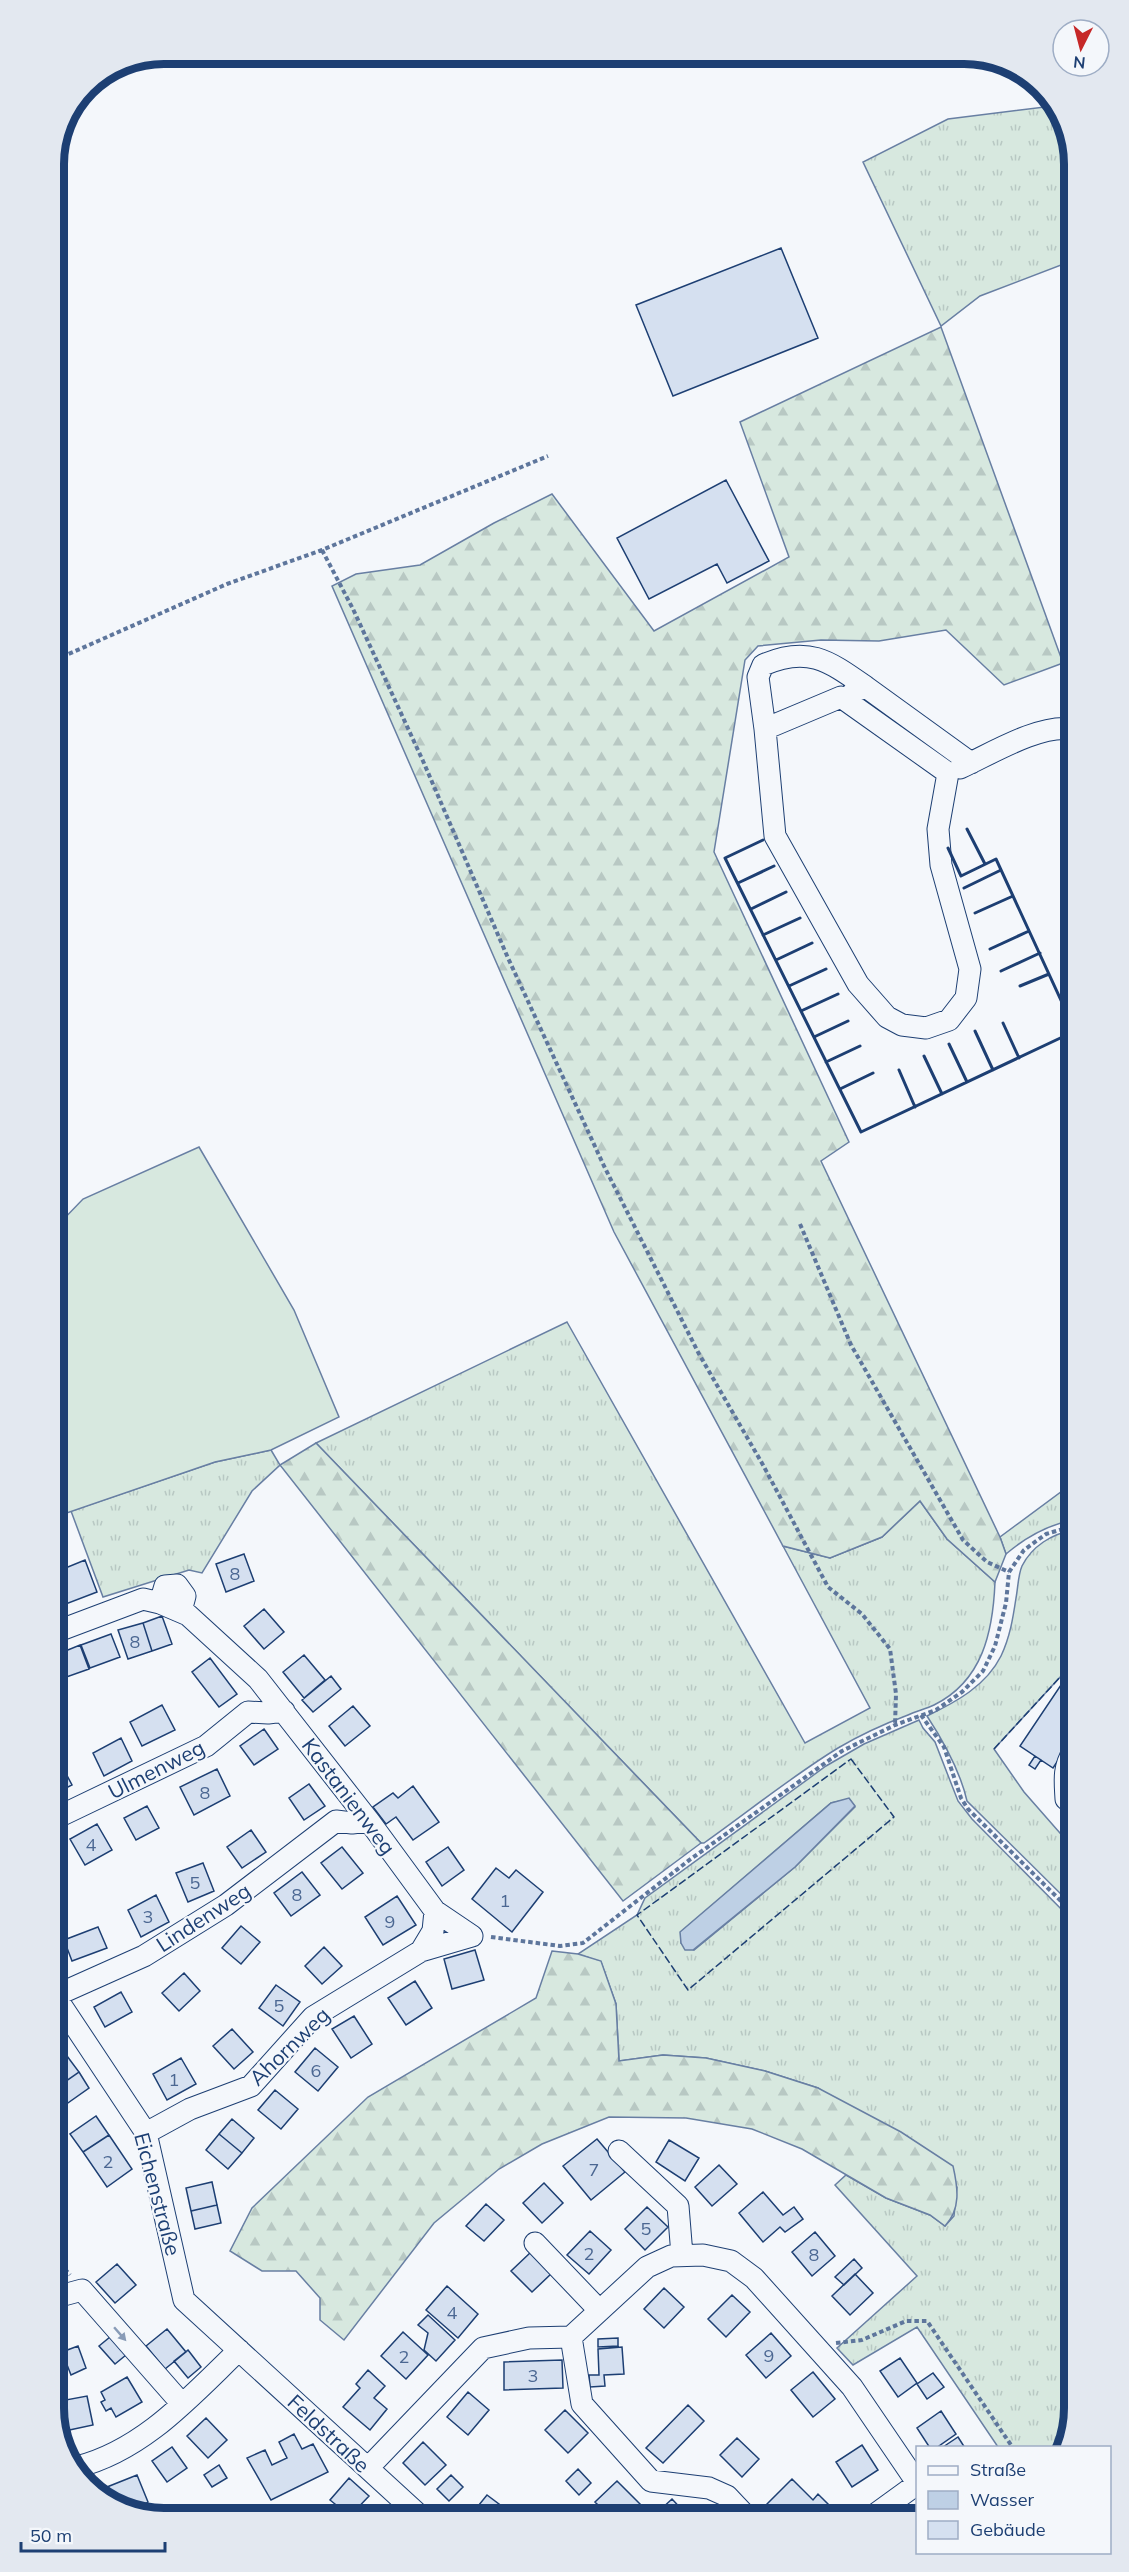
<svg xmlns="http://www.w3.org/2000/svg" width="1129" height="2572" viewBox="0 0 1129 2572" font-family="Mulish,sans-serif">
<defs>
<pattern id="grass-tufts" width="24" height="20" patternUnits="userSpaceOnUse" patternTransform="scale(1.5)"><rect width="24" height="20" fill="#d7e8df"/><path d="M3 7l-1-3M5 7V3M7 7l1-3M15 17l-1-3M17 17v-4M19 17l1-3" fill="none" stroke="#b8c8c3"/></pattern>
<pattern id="forest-firs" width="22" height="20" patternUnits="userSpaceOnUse" patternTransform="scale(1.5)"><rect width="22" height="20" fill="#d7e8df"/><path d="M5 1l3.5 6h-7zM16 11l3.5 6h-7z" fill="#b8c8c3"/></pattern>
</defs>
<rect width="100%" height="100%" fill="#f4f7fb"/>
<path fill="url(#grass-tufts)" stroke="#687fa3" stroke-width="1.5" fill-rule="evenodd" d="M1053 106 1069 129V262L980 296 941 326 863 162 948 119Z
M567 1322 805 1743 870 1708 783 1546 830 1558 882 1537 920 1501 947 1539 995 1582C993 1631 983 1681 934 1705 926 1709 916 1711 908 1715 884 1724 860 1735 838 1748 792 1776 748 1812 704 1843H701L316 1443Z
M271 1450 280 1465 252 1491 202 1573 189 1570 103 1597 71 1511 215 1462Z
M1073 1483V1520C1047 1525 1026 1537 1006 1554L1000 1537Z
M1073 1530V1663L994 1749 1024 1792 1074 1849V1907L967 1801C960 1770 944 1742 927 1716 956 1702 986 1686 1001 1656 1010 1637 1013 1618 1016 1598 1018 1588 1018 1575 1022 1566 1032 1546 1052 1534 1073 1530Z
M919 1720 923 1728 935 1742 958 1801 972 1819 1074 1922 1075 2408 1062 2447H998L917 2327 853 2365 837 2348 917 2276 835 2185 846 2175 886 2198 930 2215 945 2226 954 2216 957 2187 818 2088 765 2071 706 2058 663 2055 619 2061 616 2004 601 1962 578 1954 637 1915 645 1898 826 1766 864 1744ZM849 1799 855 1807 795 1867 694 1950 681 1943V1932L831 1803Z"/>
<path fill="url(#forest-firs)" stroke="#687fa3" stroke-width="1.5" d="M941 327 1063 663 1004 685 946 630 879 641 821 640 758 646 745 660 714 852 849 1142 821 1161 1000 1537 1006 1554 995 1582 947 1539 920 1501 882 1537 830 1558 783 1546 614 1232 332 586 356 574 420 565 494 523 552 494 654 631 789 557 740 422Z
M316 1443 701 1843 623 1901 280 1465Z
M552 1951 578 1954 601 1961 616 2004 619 2061 663 2055 706 2058 765 2071 818 2088 901 2132 953 2166C958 2188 961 2209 945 2226L930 2215 886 2198 802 2149 752 2129 686 2118 609 2117 542 2144 499 2169 434 2223 344 2340 320 2320V2298L296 2271H262L230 2251 252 2208 368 2097 536 1998Z"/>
<path fill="#d7e8df" stroke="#687fa3" stroke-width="1.5" d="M199 1147 294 1310 339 1417 271 1450 215 1462 58 1516 57 1226 83 1199Z"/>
<path fill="#bed0e5" stroke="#687fa3" stroke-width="1.5" d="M849 1798 855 1806 795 1867 693 1950H685L681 1943 680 1932 831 1803Z"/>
<path fill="#d5e0f0" stroke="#1d3f73" stroke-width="1.5" d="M781 248 818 338 673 396 636 305Z
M726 480 769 561 727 583 717 564 649 599 617 538Z
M244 1554 254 1581 226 1592 216 1564Z
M85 1560 97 1592 58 1607V1571Z
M264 1609 284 1632 264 1649 244 1626Z
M162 1616 172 1644 152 1651 143 1623Z
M143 1623 152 1651 128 1659 118 1630Z
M111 1634 120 1657 90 1668 81 1645Z
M80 1645 89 1669 58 1680V1654Z
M304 1655 325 1680 304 1698 283 1672Z
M210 1658 237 1694 219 1707 192 1672Z
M331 1676 341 1689 313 1712 302 1700Z
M1065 1679 1073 1684V1738L1053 1768 1020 1746Z
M162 1705 175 1730 142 1746 130 1722Z
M353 1706 370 1726 345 1746 329 1726Z
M264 1729 278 1749 254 1765 240 1746Z
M121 1738 132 1761 104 1776 93 1753Z
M1035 1756 1041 1760 1035 1769 1029 1765Z
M62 1766 72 1785 58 1792V1768Z
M217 1769 230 1796 194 1815 180 1787Z
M309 1784 325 1806 304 1820 289 1798Z
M413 1786 439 1822 413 1840 396 1817 386 1824 373 1807 393 1793 398 1798Z
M147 1806 159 1828 136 1840 124 1818Z
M97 1824 112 1850 85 1865 70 1839Z
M251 1830 266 1852 242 1868 227 1847Z
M342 1847 363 1873 342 1889 321 1863Z
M448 1847 464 1870 442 1886 426 1862Z
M203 1863 214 1891 188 1902 176 1873Z
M496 1868 509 1878 516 1870 543 1892 512 1932 472 1899Z
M302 1872 320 1895 291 1916 274 1893Z
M156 1895 169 1922 141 1937 128 1910Z
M397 1896 416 1925 383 1945 365 1917Z
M241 1926 260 1942 241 1964 222 1948Z
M98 1927 107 1948 72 1961 64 1940Z
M324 1947 342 1966 322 1984 305 1966Z
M475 1950 484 1980 452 1989 444 1959Z
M184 1973 200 1991 179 2011 162 1993Z
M415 1981 432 2008 406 2025 388 1998Z
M276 1985 300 2002 283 2026 259 2008Z
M121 1992 132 2012 105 2027 94 2007Z
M354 2016 372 2044 351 2058 332 2029Z
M232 2029 253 2052 234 2069 213 2046Z
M315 2048 338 2067 318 2091 295 2072Z
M67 2056 79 2072 59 2086V2061Z
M181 2058 196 2084 167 2100 153 2074Z
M79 2072 89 2088 65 2105 59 2096V2086Z
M275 2090 298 2109 281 2129 258 2110Z
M96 2116 109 2135 83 2152 70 2134Z
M232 2119 254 2138 242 2153 219 2134Z
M219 2134 242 2153 228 2169 206 2150Z
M109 2135 132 2169 107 2187 83 2152Z
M597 2139 625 2172 591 2200 563 2166Z
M669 2140 699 2158 685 2181 656 2162Z
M719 2165 737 2184 712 2206 695 2187Z
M212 2182 217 2205 191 2211 186 2188Z
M544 2183 563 2203 542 2223 523 2203Z
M763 2192 783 2215 794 2207 803 2219 785 2232 780 2227 763 2242 739 2213Z
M486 2204 504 2220 484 2241 466 2226Z
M217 2205 221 2223 195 2229 191 2211Z
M647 2207 668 2227 645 2250 625 2229Z
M590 2231 611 2250 589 2274 567 2255Z
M815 2232 835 2256 812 2276 792 2252Z
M531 2252 552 2273 532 2292 511 2271Z
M854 2259 862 2268 844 2285 835 2277Z
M117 2264 136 2285 115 2303 96 2282Z
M60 2269 67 2277 60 2284Z
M855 2274 873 2293 850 2315 832 2296Z
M447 2286 478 2314 458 2338 426 2310Z
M664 2288 684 2307 664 2328 644 2309Z
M732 2295 750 2312 726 2337 708 2319Z
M428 2315 455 2340 436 2361 424 2350 428 2333 418 2325Z
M167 2329 186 2352 165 2369 146 2346Z
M403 2332 428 2355 406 2379 381 2356Z
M771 2333 791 2356 766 2378 746 2355Z
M110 2337 126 2355 115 2364 99 2346Z
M618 2338V2346L598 2347V2339Z
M78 2346 86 2368 71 2375 62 2352Z
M622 2347 624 2374 604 2375 605 2386 590 2387 589 2375H599L598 2349Z
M188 2350 201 2367 188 2378 174 2361Z
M900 2358 917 2383 898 2397 880 2371Z
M562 2360 563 2388 504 2390V2362Z
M368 2370 385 2386 374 2398 387 2409 370 2430 343 2407 360 2388 356 2384Z
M813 2372 835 2399 813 2417 791 2390Z
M933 2373 944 2387 927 2399 917 2384Z
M127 2377 142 2402 116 2417 111 2408 106 2411 101 2402 105 2400 101 2392Z
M468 2392 489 2410 468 2435 447 2417Z
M87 2396 93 2425 60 2432V2401Z
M688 2405 704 2421 663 2463 646 2448Z
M565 2410 588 2433 568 2453 545 2430Z
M941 2411 956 2434 936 2448H930L917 2428Z
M206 2418 227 2440 208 2458 187 2436Z
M294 2434 302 2449 313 2444 328 2472 271 2500 247 2458 265 2450 272 2465 287 2458 279 2442Z
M958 2437 965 2448H944L943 2447Z
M737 2438 759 2459 742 2477 720 2455Z
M423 2442 446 2465 425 2485 403 2463Z
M862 2445 878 2470 852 2487 836 2462Z
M172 2447 187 2468 167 2482 152 2461Z
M219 2465 227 2478 212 2487 204 2475Z
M578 2469 591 2483 579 2495 566 2481Z
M137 2475 148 2502 136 2510 114 2502 107 2487Z
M451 2475 463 2487 449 2501 437 2489Z
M349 2478 369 2496 350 2516 330 2500Z
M792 2479 813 2500 818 2494 829 2505 820 2513 777 2514 767 2504Z
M617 2481 641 2505 631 2515H608L595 2502Z
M487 2495 511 2513 509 2515 470 2516Z
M672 2499 686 2514H662L659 2511Z
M172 2507 173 2512 181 2509 184 2518 155 2517 162 2515 161 2510Z"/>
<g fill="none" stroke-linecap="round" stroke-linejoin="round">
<g stroke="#1d3f73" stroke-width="23">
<path id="minor" d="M853 692 866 687 971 763
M841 697 948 773 938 829 941 865 970 969 966 998 949 1020 926 1028 902 1025 887 1017 858 984 775 836 765 729Z
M765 729 758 677 763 665C808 645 829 661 866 687
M960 768C989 755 1039 724 1071 729
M160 1603 165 1586 177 1585 185 1596 181 1611
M58 1631 143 1599 160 1603 188 1615 258 1679 369 1821 435 1911 472 1936
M1073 1752C1063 1768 1065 1781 1066 1799L1073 1805
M58 1817 206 1746 248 1712 268 1713 284 1711
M421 1951 472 1936
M59 1994 144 1956 226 1905 336 1821 352 1823 369 1821
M59 2002 146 2133 184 2300 420 2516
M146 2133 190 2109 251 2086 313 2017 421 1951 433 1931 435 1911
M619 2151 678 2206 682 2255
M535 2243 599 2310
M60 2296 82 2290 182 2404
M571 2337 582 2404 651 2481 709 2488 727 2496 744 2514
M77 2467C144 2450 191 2396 239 2350
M368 2468 483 2348 529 2338 571 2337 647 2267 671 2256 703 2255 731 2261 754 2278 852 2387 918 2484
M877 2513 917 2484"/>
</g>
<path stroke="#5e769c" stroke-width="4" stroke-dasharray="4.5 3" stroke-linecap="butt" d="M322 550 353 609 423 761 508 958 604 1166 699 1354 763 1465 828 1587 862 1614 890 1649 896 1694 895 1725
M55 660 227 584 322 550 548 456
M800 1224 851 1345 963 1540 987 1562 1009 1572
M921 1715 944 1747 961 1798 968 1809 1074 1914
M491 1937 560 1946 583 1943 688 1861 842 1751 895 1725 936 1710 962 1692 983 1671 995 1646 1006 1603 1009 1572 1024 1550 1046 1534 1073 1526
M60 2263 70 2275
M836 2343 862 2340 906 2321H927L1013 2448"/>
<use href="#minor" stroke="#f4f7fb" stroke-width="21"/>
<path stroke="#1d3f73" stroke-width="1.5" stroke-dasharray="8 3" stroke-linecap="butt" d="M994 1749 1073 1663
M851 1759 894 1817 688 1990 637 1915Z"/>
<path stroke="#1d3f73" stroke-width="3" d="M967 829 985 864
M763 840 725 858 861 1132 1071 1033
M948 848 961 876 996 859 1071 1022
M738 883 774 866
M964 888 1001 870
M751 909 786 892
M975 913 1013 896
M763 935 800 918
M990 949 1029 931
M776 960 812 943
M1001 971 1040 953
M789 986 826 969
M1020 986 1049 974
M801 1011 838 994
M1003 1023 1019 1058
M975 1031 993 1070
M814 1037 848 1021
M949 1044 967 1082
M924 1056 942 1094
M826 1062 860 1046
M899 1070 915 1107
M840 1089 873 1073"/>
</g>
<defs><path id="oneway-solid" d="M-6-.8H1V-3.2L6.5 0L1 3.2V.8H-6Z" transform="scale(1.5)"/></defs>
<use fill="#889bb7" href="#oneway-solid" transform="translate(120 2334) rotate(49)"/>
<g text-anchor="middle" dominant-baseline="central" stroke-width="4.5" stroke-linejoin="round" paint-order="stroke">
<g font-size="18" fill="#4b6792">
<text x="235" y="1573">8</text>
<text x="135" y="1641">8</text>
<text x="205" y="1792">8</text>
<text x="91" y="1844">4</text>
<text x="195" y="1882">5</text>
<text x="297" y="1894">8</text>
<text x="505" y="1900">1</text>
<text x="148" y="1916">3</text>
<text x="390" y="1921">9</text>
<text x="279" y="2005">5</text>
<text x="316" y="2070">6</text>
<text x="174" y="2079">1</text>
<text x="108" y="2161">2</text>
<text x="594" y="2169">7</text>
<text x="646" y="2228">5</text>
<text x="589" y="2253">2</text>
<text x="814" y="2254">8</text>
<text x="452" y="2312">4</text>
<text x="769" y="2355">9</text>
<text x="404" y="2356">2</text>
<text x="533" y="2375">3</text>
</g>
<g font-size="21" fill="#1d3f73" stroke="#f4f7fb">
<text transform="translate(156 1769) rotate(-27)">Ulmenweg</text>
<text transform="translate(349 1796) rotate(53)">Kastanienweg</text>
<text transform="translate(203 1917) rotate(-33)">Lindenweg</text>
<text transform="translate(289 2046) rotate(-44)">Ahornweg</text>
<text transform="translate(158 2194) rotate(75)">Eichenstraße</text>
<text transform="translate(329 2433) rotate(43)">Feldstraße</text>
</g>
</g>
<path d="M0 0H1129V2572H0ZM164 64H964A100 100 0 0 1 1064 164V2408A100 100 0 0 1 964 2508H164A100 100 0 0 1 64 2408V164A100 100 0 0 1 164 64Z" fill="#e3e8f0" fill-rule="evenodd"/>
<path fill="none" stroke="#1d3f73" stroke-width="8" d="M164 64H964A100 100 0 0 1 1064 164V2408A100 100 0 0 1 964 2508H164A100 100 0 0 1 64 2408V164A100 100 0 0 1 164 64Z"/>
<rect x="916" y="2446" width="195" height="108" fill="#f4f7fb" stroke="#9eadc5" stroke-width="1.5"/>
<rect x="928" y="2466" width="30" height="9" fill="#f4f7fb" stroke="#9eadc5" stroke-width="1.5"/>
<text x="970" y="2476" font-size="18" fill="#1d3f73">Straße</text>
<rect x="928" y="2491" width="30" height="18" fill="#bed0e5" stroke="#9eadc5" stroke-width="1.5"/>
<text x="970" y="2506" font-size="18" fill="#1d3f73">Wasser</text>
<rect x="928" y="2521" width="30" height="18" fill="#d5e0f0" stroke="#9eadc5" stroke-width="1.5"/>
<text x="970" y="2536" font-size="18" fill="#1d3f73">Gebäude</text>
<g transform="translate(1081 48) rotate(186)"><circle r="28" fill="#f4f7fb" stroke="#9eadc5" stroke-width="1.5"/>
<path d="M0-4.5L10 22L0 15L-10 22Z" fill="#c62828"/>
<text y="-9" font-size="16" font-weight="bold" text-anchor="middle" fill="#1d3f73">N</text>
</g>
<path d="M21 2542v9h144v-9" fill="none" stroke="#1d3f73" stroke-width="3"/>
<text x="30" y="2542" font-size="18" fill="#1d3f73" stroke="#f4f7fb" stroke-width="4.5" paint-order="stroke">50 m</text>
</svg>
